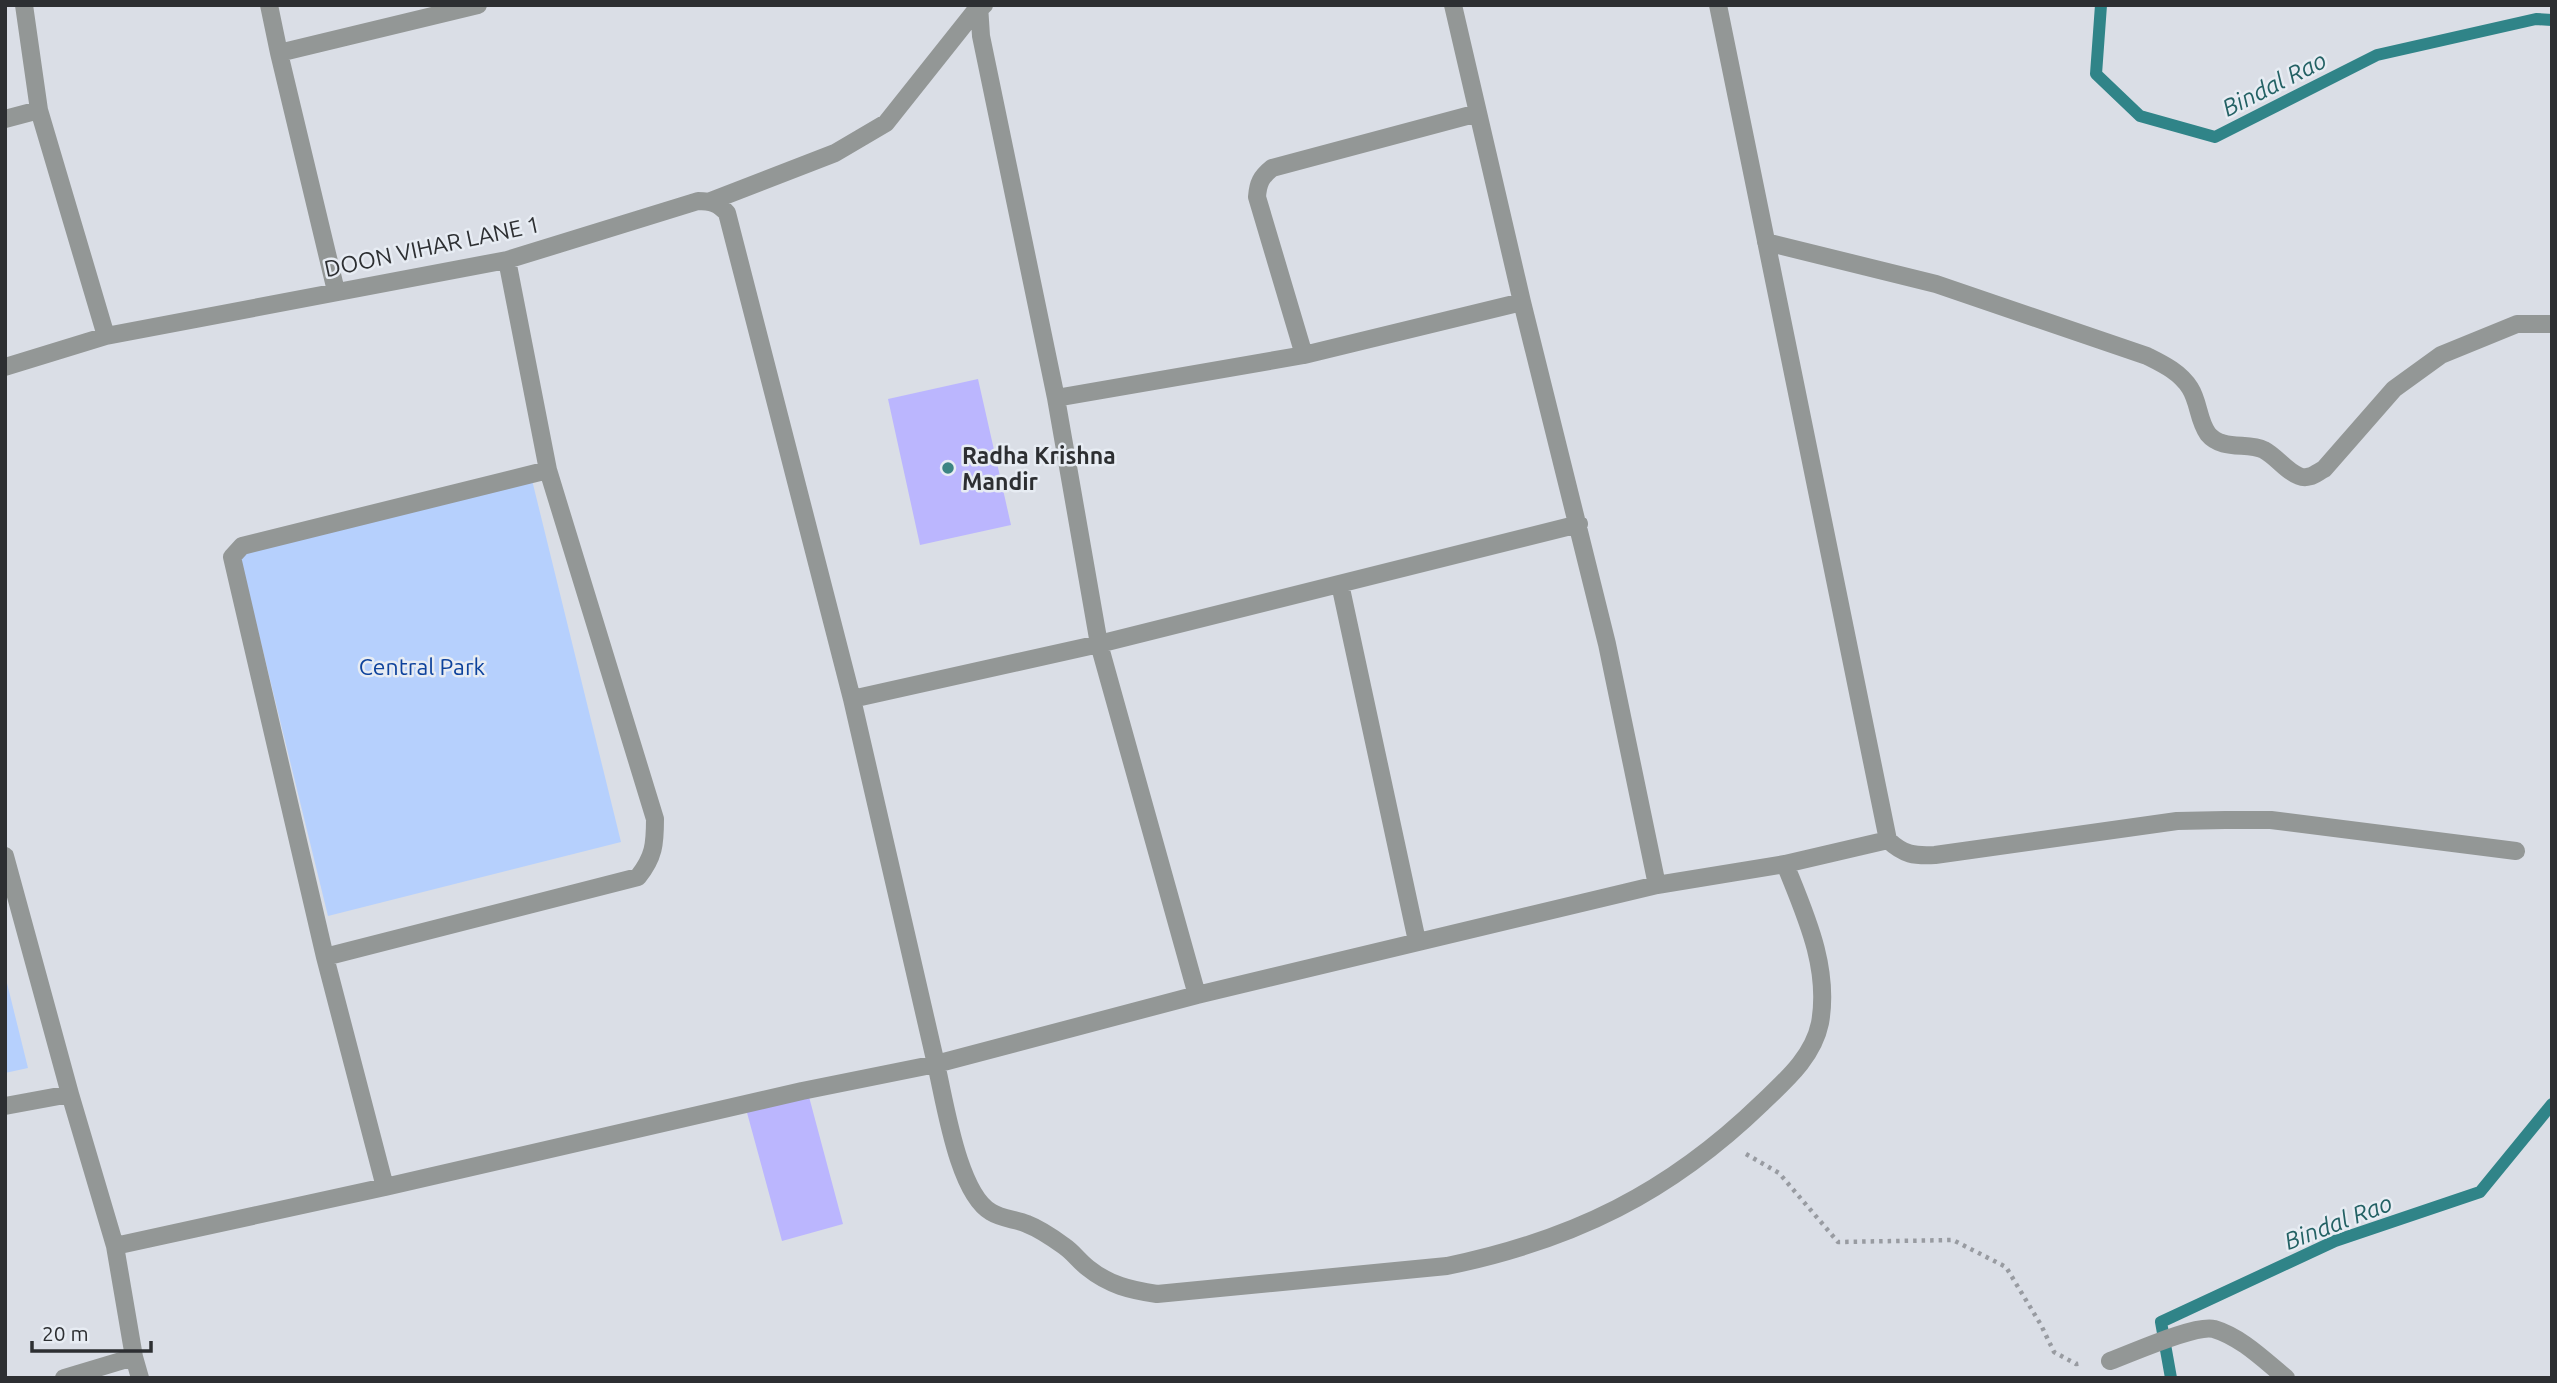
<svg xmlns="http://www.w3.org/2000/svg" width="2557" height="1383" viewBox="0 0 2557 1383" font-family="Ubuntu,sans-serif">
<rect width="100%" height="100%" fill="#dadee6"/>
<path fill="#b6d0fd" d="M532 480 621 842 328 916 239 553Z
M5 975 28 1068 5 1073Z"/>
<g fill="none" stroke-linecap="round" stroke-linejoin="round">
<path stroke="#308488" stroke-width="12" d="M2101 5 2096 74 2140 116 2215 137 2377 55 2536 19 2552 20
M2171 1378 2161 1322 2335 1241 2480 1192 2552 1104"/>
</g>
<path fill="#bbb6fe" d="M978 379 1011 525 920 545 888 399Z
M808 1093 843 1224 782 1241 746 1109Z"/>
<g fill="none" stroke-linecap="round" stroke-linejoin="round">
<path stroke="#989ba1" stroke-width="4.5" stroke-dasharray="3.5 5" stroke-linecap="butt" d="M1746 1154 1779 1173 1838 1242 1953 1240 2006 1267 2041 1325 2054 1352 2076 1364 2083 1363"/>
<path stroke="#939796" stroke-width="18" d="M24 5 39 110 106 336 507 260 698 201C711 201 718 203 727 213L852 699
M269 5 279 53
M979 5 981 36 1056 398 1304 355
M1453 5 1522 302 1607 644 1657 885 1785 864 1888 840
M1718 5 1888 840C1904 855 1914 856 1935 855L2177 821 2225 820H2271L2516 851
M1478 113 1272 168C1261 177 1258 183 1257 197L1304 355 1522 302
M5 119 39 110
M711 201 835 153 886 123 979 6 984 5
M1766 242 1936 284 2147 356C2163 364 2180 372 2190 388 2199 402 2198 420 2208 434 2222 451 2248 442 2264 450 2277 457 2287 472 2299 476 2309 480 2316 473 2324 469L2394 389 2441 355 2517 324H2552
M507 260 548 470
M336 291 279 53 478 5
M5 367 106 336
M1056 398 1099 644 1579 524
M1340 584 1417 941
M5 856 70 1094 115 1246 385 1187
M325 957 232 557 242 546 548 470 655 819C655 844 654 857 638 877L325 957 385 1187 802 1091 936 1064C945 1102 958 1193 991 1212 1002 1219 1016 1219 1027 1224 1040 1229 1053 1238 1064 1246 1073 1252 1079 1261 1088 1268 1109 1285 1130 1290 1157 1294L1447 1266C1573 1240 1669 1193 1762 1103 1786 1080 1813 1057 1820 1023 1830 967 1805 914 1785 864
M1197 995 936 1064 852 699 1099 644 1197 995 1657 885
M5 1106 70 1094
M134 1357 140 1378
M2110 1361C2130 1354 2195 1324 2214 1329 2241 1337 2264 1360 2286 1378
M64 1378 134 1357 115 1246"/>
</g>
<circle fill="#3c8483" stroke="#e7ecf3" stroke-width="2.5" cx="948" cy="468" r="7"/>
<g text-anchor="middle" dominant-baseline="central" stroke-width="5" stroke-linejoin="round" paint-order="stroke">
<g font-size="23" fill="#2d2f32" stroke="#e7ecf3">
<text transform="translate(432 246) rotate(-12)">DOON VIHAR LANE 1</text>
</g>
<g font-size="23" font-weight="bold" fill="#2d2f32" stroke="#e7ecf3" text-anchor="start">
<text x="962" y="455">Radha Krishna<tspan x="962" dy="26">Mandir</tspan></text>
</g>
<g font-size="23" fill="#0d429c" stroke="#e7ecf3">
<text x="422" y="666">Central Park</text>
</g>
<g font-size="24" font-style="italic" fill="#236164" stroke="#e7ecf3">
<text transform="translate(2274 84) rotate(-27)">Bindal Rao</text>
<text transform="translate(2338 1222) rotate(-21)">Bindal Rao</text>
</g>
</g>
<rect width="2557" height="1383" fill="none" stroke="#2d2f32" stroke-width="14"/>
<path d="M32 1341v10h119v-10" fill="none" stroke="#2d2f32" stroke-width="3.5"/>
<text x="42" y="1341" font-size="21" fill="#2d2f32" stroke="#e7ecf3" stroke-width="5" paint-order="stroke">20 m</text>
</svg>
